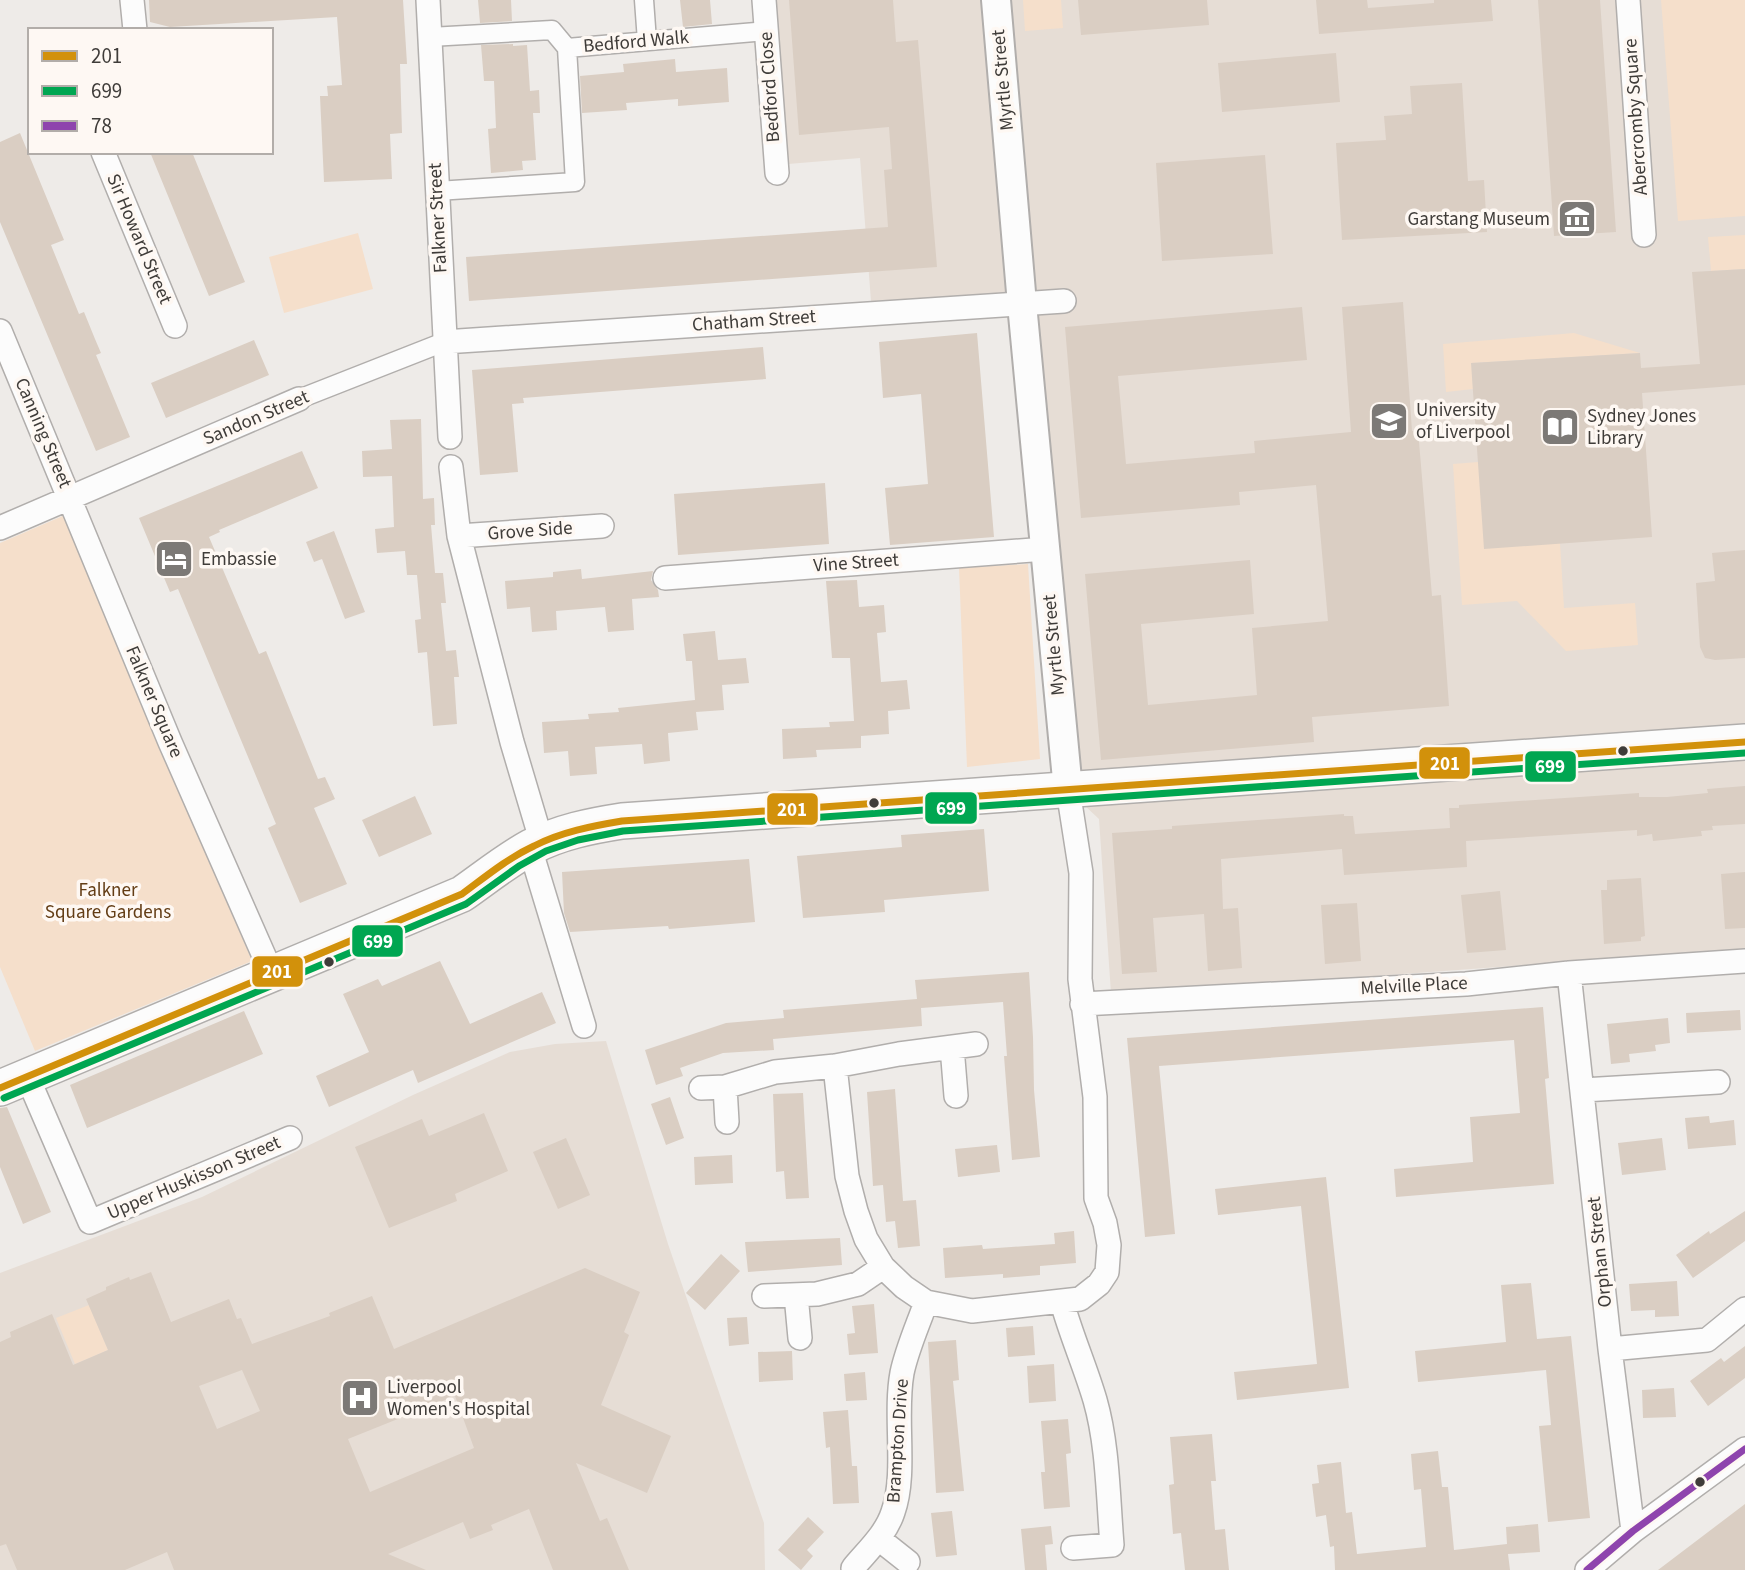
<svg xmlns="http://www.w3.org/2000/svg" width="1745" height="1570" viewBox="0 0 1745 1570" font-family="'Source Sans 3',sans-serif">
<rect width="100%" height="100%" fill="#eeebe8"/>
<path fill="#e6ddd5" d="M764 0H1745V949L1143 993H1111L1099 819 1068 790 1022 304 872 314 860 158 776 165Z
M606 1041 668 1244 764 1523 765 1570H0V1273L202 1197 413 1095 510 1052 555 1044Z"/>
<path fill="#f5dfcb" d="M1023 0H1061L1063 28 1025 31Z
M1661 0H1745V216L1678 221Z
M358 233 373 289 284 313 269 257Z
M1745 235V269L1711 271 1708 237Z
M1574 333 1640 353 1472 363 1473 389 1446 392 1443 344Z
M1478 462 1560 543 1564 608 1635 603 1638 645 1566 651 1517 601 1462 605 1453 464Z
M65 515 252 961 35 1051 0 967V543Z
M1028 564 1040 759 967 767 959 568Z
M89 1305 108 1350 75 1364 56 1318Z"/>
<path fill="#dacec3" fill-rule="evenodd" d="M149 0H403L407 64H400L402 133 390 134 392 179 324 182 320 96H328L327 86 342 85 337 17 170 27 150 22Z
M478 0H511L512 21 480 23Z
M680 0H710L712 24 683 27Z
M789 0H893L896 42 918 40 937 267 469 301 466 257 888 227 884 170 892 169 889 127 799 135Z
M1078 0H1207L1209 25 1081 35Z
M1316 0H1367L1368 8 1434 3V0H1491L1493 21 1319 34Z
M1538 0H1600L1616 232 1554 236Z
M513 44V46L527 45 530 91 539 90 540 113H533L536 160 522 161 523 170 491 173 488 129 496 128 494 81H484L481 45Z
M1336 53 1340 102 1222 112 1218 63Z
M675 59 676 72 727 68 729 102 678 106V99L626 103 627 110 582 113 580 76 624 72 623 64Z
M1462 83 1468 181 1484 180 1487 232 1342 240 1336 143 1386 140 1384 116 1412 114 1410 86Z
M20 133 64 240 51 245 79 314 84 312 95 339 101 353 96 355 130 437 96 451 0 222V142Z
M150 152H192L245 282 209 296Z
M1265 155 1273 254 1162 261 1156 163Z
M1745 269V385L1642 393 1652 537 1484 549 1471 363 1640 353 1641 368 1700 364 1692 272Z
M1403 302 1412 431 1418 430 1432 596 1441 595 1449 706 1312 717 1314 742 1101 760 1085 574 1250 560 1254 614 1141 624 1148 705 1257 695 1252 628 1328 621 1316 485 1239 492 1240 505 1081 518 1065 327 1302 307 1307 360 1118 376 1126 464 1255 453 1254 441 1351 432 1342 307Z
M977 333 994 537 890 545 885 488 928 484 921 394 883 398 879 342Z
M254 340 269 375 166 418 151 383Z
M763 347 766 379 523 398 524 403 512 404 518 472 480 475 472 370Z
M421 419 423 499 434 498 435 525H431L435 573H443L446 603H441L446 651 456 650 459 677H454L457 724 433 726 427 652 418 653 415 620 421 619 417 575H407L405 551 377 553 375 529 394 527 392 476 363 477 362 451 392 449 390 420Z
M302 451 318 488 219 530 220 532 209 537 259 654 266 651 318 779 325 777 335 799 314 808 347 884 300 903 268 828 276 824 178 589 170 592 139 518Z
M825 483 829 544 678 555 674 494Z
M334 531 365 612 345 619 322 559 314 562 306 542Z
M1745 550V658L1715 660 1705 658 1700 647 1696 583 1715 581 1712 553Z
M581 569 582 579 653 571 651 580 658 590 659 597 632 599 634 630 608 632 605 607 556 611 557 630 532 632 530 607 507 609 505 581 553 577V572Z
M857 580 859 607 884 605 886 632 877 633 881 682 907 680 910 709 888 711 889 734 861 736V748L816 750 817 757 783 759 782 729 830 727 829 722 854 721 850 658H832L826 581Z
M715 631 718 660 746 658 749 683 722 685 724 710 696 712 698 730 668 733 670 761 644 764 642 744 595 747 597 774 570 776 568 751 544 753 542 722 589 719 588 714 619 712 618 708 695 700 692 661H686L683 634Z
M1745 786V824L1712 826 1713 830 1701 831 1702 836 1653 841 1652 834 1637 836V830L1466 841 1467 867 1344 875 1342 849 1221 859 1223 909 1238 908 1242 968 1208 971 1204 914 1153 918 1157 972 1122 974 1112 833 1172 829V826L1344 814V816H1353L1355 834 1450 828 1449 808H1459V805L1639 793V797H1667L1708 793 1707 789Z
M415 796 432 834 379 857 362 820Z
M984 829 989 891 884 900 885 912 803 918 797 856 902 847 901 835Z
M749 859 755 922 669 929 668 926 570 932 564 913 562 872Z
M1745 872V928L1725 929 1721 874Z
M1641 878 1645 936 1641 937V941L1604 944 1601 890H1607V880Z
M1500 891 1506 950 1467 953 1461 895Z
M1357 903 1361 961 1325 964 1321 905Z
M440 961 470 1024 542 992 556 1023 418 1083 413 1070 329 1107 316 1076 369 1052 343 994 378 979 382 986Z
M1029 972 1033 1037 1034 1090 1040 1157 1012 1160 1004 1056H1007L1003 1002 921 1008 922 1026 773 1039 774 1050 723 1053 680 1068 683 1076 656 1085 645 1050 726 1023 784 1018 783 1010 917 999 915 980Z
M1543 1007 1549 1078 1545 1079 1554 1184 1396 1197 1394 1169 1473 1162 1470 1117 1520 1113 1514 1040 1159 1066 1175 1234 1145 1237 1127 1038Z
M1740 1010 1741 1030 1687 1033 1686 1013Z
M244 1011 263 1054 87 1128 70 1085Z
M1668 1018 1670 1043 1655 1045 1656 1051 1629 1054 1630 1062 1611 1064 1607 1024Z
M895 1089 903 1201 916 1200 920 1246 898 1248 895 1221 886 1222 883 1185 873 1186 867 1092Z
M803 1093 809 1198 786 1199 784 1171 776 1172 773 1094Z
M670 1097 684 1138 666 1145 651 1104Z
M7 1107 51 1212 23 1224 0 1167V1108Z
M484 1113 508 1171 455 1194 457 1201 389 1228 355 1147 422 1119 429 1136Z
M1709 1116 1710 1123 1734 1120 1736 1145 1688 1149 1685 1118Z
M566 1138 590 1195 558 1209 533 1152Z
M1662 1138 1666 1170 1622 1175 1618 1143Z
M997 1145 1000 1172 958 1177 955 1149Z
M732 1155 733 1183 695 1185 694 1157Z
M1326 1177 1349 1388 1237 1400 1234 1372 1317 1364 1301 1206 1218 1215 1215 1189Z
M1745 1211V1241L1693 1278 1676 1255 1709 1231 1710 1234Z
M1074 1231 1076 1263 1040 1266V1275L1003 1278V1274L945 1278 943 1248 982 1245 983 1249 1055 1244 1054 1233Z
M840 1238 842 1265 748 1272 745 1242Z
M721 1254 740 1271 705 1310 686 1293Z
M585 1268 640 1292 624 1332 629 1335 601 1405 671 1436 647 1493 576 1463 600 1521 607 1518 629 1570H553L529 1509 491 1525 493 1530 470 1539 463 1522 388 1554 426 1570H174L167 1552 125 1570H17L6 1544 0 1546V1342L11 1337 10 1332 52 1314 73 1365 108 1350 86 1299 106 1290V1287L129 1277 130 1280 151 1272 171 1322 229 1299 237 1319 241 1318 252 1344 330 1316 329 1313 372 1296 394 1349ZM242 1370 260 1411 217 1429 199 1386ZM455 1396 474 1448 370 1492 348 1439Z
M1677 1281 1679 1316 1655 1317V1310L1631 1311 1629 1284Z
M1531 1283 1537 1339 1571 1336 1590 1518 1548 1522 1539 1426 1551 1425 1546 1370 1418 1382 1415 1351 1506 1342 1501 1285Z
M874 1304 878 1353 849 1355 847 1334 855 1333 852 1306Z
M747 1317 749 1344 729 1346 727 1318Z
M1033 1326 1035 1355 1008 1357 1006 1328Z
M956 1340 959 1380 953 1381 964 1491 936 1493 928 1342Z
M1745 1346V1378L1708 1406 1690 1381 1721 1358 1724 1362Z
M792 1351 793 1380 759 1382 758 1352Z
M1054 1364 1056 1401 1029 1403 1027 1366Z
M865 1372 867 1400 846 1401 844 1374Z
M1674 1388 1676 1417 1643 1418 1642 1390Z
M848 1410 852 1466H857L859 1503 833 1504 830 1447 826 1448 823 1412Z
M1068 1419 1071 1453 1066 1454 1070 1507 1044 1509 1041 1472H1045L1041 1421Z
M1212 1434 1216 1481H1211L1215 1530 1225 1529 1229 1570H1185L1181 1533 1173 1534 1169 1485 1174 1484 1170 1437Z
M1438 1451 1442 1487H1448L1454 1550 1507 1544 1506 1527 1538 1524 1540 1552 1508 1554 1510 1570H1335L1334 1546 1330 1547 1326 1515 1316 1517 1312 1484 1319 1483 1317 1465 1341 1462 1346 1513 1352 1512 1357 1554 1426 1547 1421 1489 1414 1490 1411 1454Z
M1745 1504V1570H1658Z
M952 1511 957 1555 936 1557 931 1513Z
M808 1517 824 1532 807 1550 813 1556 801 1570 778 1550Z
M1051 1526 1053 1544 1045 1545 1047 1570H1025L1021 1529Z"/>
<g fill="none" stroke-linecap="round" stroke-linejoin="round">
<g stroke="#b1aeac" stroke-width="21">
<path id="pedestrian" d="M644 0 647 41
M430 37 552 30 567 48 766 31
M437 191 575 182 567 48
M299 399 444 342"/>
</g>
<g stroke="#b1aeac" stroke-width="26">
<path id="minor" d="M132 0 135 30
M428 0 450 437
M764 0 777 173
M1628 0 1644 235
M103 152 175 326
M0 331 170 742 272 974
M444 342 1064 301
M451 467 459 536 512 742 542 843
M0 528 299 399
M459 536 602 526
M665 578 1046 549
M530 848 584 1026
M1569 973 1610 1349 1633 1531
M1082 1004 1466 984 1569 973 1745 961
M952 1047 956 1096
M835 1066 847 1176 856 1211 866 1239 883 1267 904 1287 926 1302 972 1311 1080 1299 1099 1284 1107 1272 1109 1245 1105 1223 1096 1198 1095 1097 1080 979 1081 873 1068 790
M27 1076 90 1222 290 1138
M725 1087 727 1122
M701 1088 725 1087 775 1072 835 1066 899 1054 976 1044
M1583 1090 1718 1082
M796 1295 800 1338
M764 1296 817 1294 858 1284 883 1267
M1062 1302C1071 1335 1085 1366 1095 1400 1108 1445 1108 1497 1112 1545L1073 1548
M1610 1349 1707 1340 1745 1309
M879 1539 908 1562
M853 1568C868 1550 886 1534 893 1512 907 1473 894 1416 902 1373 907 1349 918 1325 926 1302
M1587 1570 1633 1531 1745 1449"/>
</g>
<g stroke="#b1aeac" stroke-width="32">
<path id="tertiary" d="M996 0 1022 304 1068 790"/>
</g>
<g stroke="#b1aeac" stroke-width="38">
<path id="primary" d="M0 1088 462 894C485 878 507 860 531 847 560 832 590 826 622 821L1745 742"/>
</g>
<use href="#pedestrian" stroke="#fcfcfc" stroke-width="18"/>
<use href="#minor" stroke="#fcfcfc" stroke-width="23"/>
<use href="#tertiary" stroke="#fcfcfc" stroke-width="28"/>
<use href="#primary" stroke="#fcfcfc" stroke-width="35"/>
<g stroke="#fef8f3" stroke-width="12">
<path id="bus-1" d="M0 1088 462 894C485 877 508 858 534 846 561 832 592 826 622 821L1745 742"/>
</g>
<g stroke="#fef8f3" stroke-width="12">
<path id="bus-2" d="M4 1098 466 904 519 866 546 851 578 840 623 831 1745 753"/>
</g>
<g stroke="#fef8f3" stroke-width="12">
<path id="bus-3" d="M1587 1570 1633 1531 1745 1449"/>
</g>
<use href="#bus-1" stroke="#d2910b" stroke-width="7"/>
<use href="#bus-2" stroke="#00a651" stroke-width="7"/>
<use href="#bus-3" stroke="#8e44ad" stroke-width="7"/>
</g>
<defs>
<g id="museum-square" transform="scale(2.0125)"><rect x="-9" y="-9" width="18" height="18" rx="4" fill="#7c7976" stroke="#fef8f3"/><path d="M0-6L6-3V-2H-6V-3ZM-5-1h2V3h-2ZM-1-1h2V3h-2ZM3-1h2V3H3ZM-6 4H6V6H-6Z" fill="#fff"/></g>
<g id="university-square" transform="scale(2.0125)"><rect x="-9" y="-9" width="18" height="18" rx="4" fill="#7c7976" stroke="#fef8f3"/><path d="M0-5L7-2L0 1L-7-2ZM-4 1L0 2.5L4 1V4Q0 6-4 4Z" fill="#fff"/></g>
<g id="library-square" transform="scale(2.0125)"><rect x="-9" y="-9" width="18" height="18" rx="4" fill="#7c7976" stroke="#fef8f3"/><path d="M-6-4Q-3-5.5-.7-3.5V5Q-3 3-6 4ZM6-4Q3-5.5 .7-3.5V5Q3 3 6 4Z" fill="#fff"/></g>
<g id="hotel-square" transform="scale(2.0125)"><rect x="-9" y="-9" width="18" height="18" rx="4" fill="#7c7976" stroke="#fef8f3"/><path d="M-6-4.5h1.5V1H6V5H4.5V3h-9V5H-6ZM-4 0a1.8 1.8 0 1 1 3.6 0ZM.5 0V-2.5h3Q6-2.5 6 0Z" fill="#fff"/></g>
<g id="hospital-square" transform="scale(2.0125)"><rect x="-9" y="-9" width="18" height="18" rx="4" fill="#7c7976" stroke="#fef8f3"/><path d="M-5-5h3v3.5h4V-5h3V5h-3V1.5h-4V5h-3Z" fill="#fff"/></g>
</defs>
<g fill-rule="evenodd">
<use href="#museum-square" x="1577" y="219"/>
<use href="#university-square" x="1389" y="421"/>
<use href="#library-square" x="1560" y="427"/>
<use href="#hotel-square" x="174" y="559"/>
<use href="#hospital-square" x="360" y="1398"/>
</g>
<g fill="#3f3c39" stroke="#fef8f3" stroke-width="2.5">
<circle cx="1623" cy="751" r="6"/>
<circle cx="874" cy="803" r="6"/>
<circle cx="329" cy="962" r="6"/>
<circle cx="1700" cy="1482" r="6"/>
</g>
<g text-anchor="middle" dominant-baseline="central" stroke-width="7" stroke-linejoin="round" paint-order="stroke">
<g font-size="19" fill="#3f3c39" stroke="#fef8f3">
<text transform="translate(636 42) rotate(-5)">Bedford Walk</text>
<text transform="translate(1003 80) rotate(-95)">Myrtle Street</text>
<text transform="translate(770 87) rotate(-94)">Bedford Close</text>
<text transform="translate(1636 117) rotate(-94)">Abercromby Square</text>
<text transform="translate(438 218) rotate(-93)">Falkner Street</text>
<text transform="translate(139 239) rotate(67)">Sir Howard Street</text>
<text transform="translate(754 321) rotate(-4)">Chatham Street</text>
<text transform="translate(256 418) rotate(-23)">Sandon Street</text>
<text transform="translate(43 433) rotate(67)">Canning Street</text>
<text transform="translate(530 531) rotate(-4)">Grove Side</text>
<text transform="translate(856 563) rotate(-4)">Vine Street</text>
<text transform="translate(1054 645) rotate(-95)">Myrtle Street</text>
<text transform="translate(154 702) rotate(67)">Falkner Square</text>
<text transform="translate(1414 986) rotate(-3)">Melville Place</text>
<text transform="translate(194 1178) rotate(-23)">Upper Huskisson Street</text>
<text transform="translate(1600 1252) rotate(-96)">Orphan Street</text>
<text transform="translate(898 1441) rotate(-86)">Brampton Drive</text>
</g>
<g font-size="19" fill="#3f3c39" stroke="#fef8f3" text-anchor="start">
<text x="1550" y="219" text-anchor="end">Garstang Museum</text>
<text x="1416" y="410">University<tspan x="1416" dy="22">of Liverpool</tspan></text>
<text x="1587" y="416">Sydney Jones<tspan x="1587" dy="22">Library</tspan></text>
<text x="201" y="559">Embassie</text>
<text x="387" y="1387">Liverpool<tspan x="387" dy="22">Women's Hospital</tspan></text>
</g>
<g font-size="19" fill="#633d15" stroke="#fef8f3">
<text x="108" y="890">Falkner<tspan x="108" dy="22">Square Gardens</tspan></text>
</g>
</g>
<g stroke="#fef8f3" stroke-width="2.5">
<rect x="1418" y="746" width="53" height="34" rx="7" fill="#d2910b"/>
<rect x="1524" y="750" width="53" height="33" rx="7" fill="#00a651"/>
<rect x="924" y="791" width="54" height="34" rx="7" fill="#00a651"/>
<rect x="766" y="792" width="53" height="34" rx="7" fill="#d2910b"/>
<rect x="351" y="924" width="53" height="34" rx="7" fill="#00a651"/>
<rect x="251" y="955" width="53" height="33" rx="7" fill="#d2910b"/>
</g>
<g font-size="19" text-anchor="middle" font-weight="bold" fill="#fff">
<text x="1445" y="770">201</text>
<text x="1550" y="773">699</text>
<text x="951" y="815">699</text>
<text x="792" y="816">201</text>
<text x="378" y="948">699</text>
<text x="277" y="978">201</text>
</g>
<rect x="28" y="28" width="245" height="126" fill="#fef8f3" stroke="#b2ada9" stroke-width="2"/>
<rect x="42" y="51" width="35" height="10" fill="#d2910b" stroke="#b2ada9" stroke-width="2"/>
<text x="91" y="63" font-size="21" fill="#3f3c39">201</text>
<rect x="42" y="86" width="35" height="10" fill="#00a651" stroke="#b2ada9" stroke-width="2"/>
<text x="91" y="98" font-size="21" fill="#3f3c39">699</text>
<rect x="42" y="121" width="35" height="10" fill="#8e44ad" stroke="#b2ada9" stroke-width="2"/>
<text x="91" y="133" font-size="21" fill="#3f3c39">78</text>
</svg>
